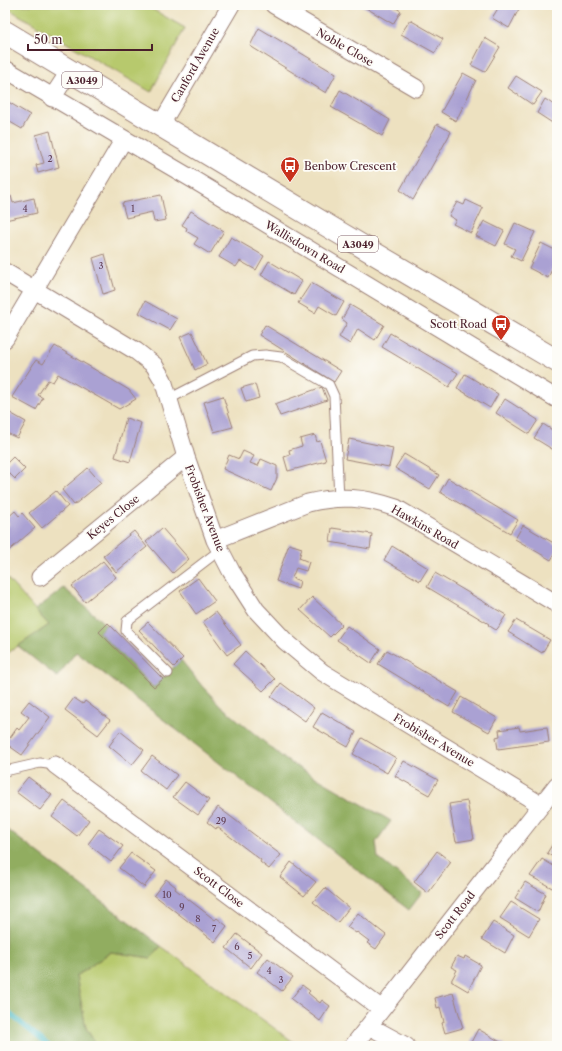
<svg xmlns="http://www.w3.org/2000/svg" width="562" height="1051" viewBox="0 0 562 1051" font-family="'Libre Caslon Text',serif">
<rect width="100%" height="100%" fill="#fdfcf7"/>
<filter id="ink" filterUnits="userSpaceOnUse"><feTurbulence type="fractalNoise" baseFrequency=".025" numOctaves="2"/><feDisplacementMap in="SourceGraphic" scale="8" xChannelSelector="R" yChannelSelector="G"/><feConvolveMatrix kernelMatrix="1 2 1 2 8 2 1 2 1" color-interpolation-filters="sRGB"/></filter>
<filter id="wash" filterUnits="userSpaceOnUse"><feTurbulence type="fractalNoise" baseFrequency=".012" numOctaves="4" result="noise"/><feDisplacementMap in="SourceGraphic" scale="16" xChannelSelector="R" yChannelSelector="G"/><feGaussianBlur stdDeviation="0.9" result="paint"/><feColorMatrix in="noise" values="0 0 0 0 0 0 0 0 0 0 0 0 0 0 0 0 0 1.4 0 .05"/><feComposite in="paint" operator="in"/></filter>
<g filter="url(#wash)">
<rect width="100%" height="100%" fill="#ede1c0"/>
<path fill="#b7c96d" stroke="#80744c" d="M5 5H145L185 28 151 92 5 7Z
M5 576 49 625 5 655Z
M161 946 299 1046H97L86 1028 76 976 111 952 151 958Z"/>
<path fill="#91ad60" stroke="#6e6646" d="M64 588 106 625 99 632 153 687 181 660 202 686 221 706 286 760 391 821 376 842 378 858 422 893 409 910 76 652 57 677 18 646 49 625 35 610Z
M5 828 161 946 151 958 111 952 76 976 86 1028 97 1046H5Z"/>
<g fill="none" stroke-linecap="round" stroke-linejoin="round">
<path stroke="#4ab8c2" stroke-width="5" d="M5 1010 49 1046"/>
</g>
<g id="blocks">
<path fill="#aaa1d3" d="M361 5H391L401 11 393 24Z
M500 5H521L509 28 492 18Z
M410 20 443 39 435 53 401 34Z
M259 28 336 74 326 93 250 46Z
M485 38 500 47 485 72 471 65Z
M463 73 476 80 456 121 441 112Z
M516 76 542 92 533 105 508 88Z
M340 90 390 120 382 136 331 107Z
M545 99 557 107V126L537 113Z
M5 100 30 115 22 129 5 119Z
M437 124 451 132 413 200 400 190Z
M50 131 59 167 38 173 36 165 44 163 36 135Z
M161 195 166 220 154 222 152 212 126 218 122 203Z
M11 196 13 203 34 198 37 213 5 220V198Z
M466 200 483 208 471 233 453 224 456 220 449 216 457 202 464 205Z
M191 211 224 231 210 254 194 244 198 238 186 231 187 228 182 225Z
M484 221 504 231 496 246 476 236Z
M515 223 535 232 521 261 511 256 515 249 505 244Z
M231 237 264 256 256 270 240 261 236 267 219 257Z
M541 243 557 251V259L548 278 529 268Z
M105 254 115 290 103 294 93 258Z
M269 261 302 281 294 295 261 275Z
M311 283 344 302 336 316 319 306 315 313 298 303Z
M145 301 177 319 170 330 139 313Z
M350 305 384 325 375 340 358 329 350 344 339 337 347 323 342 319Z
M265 325 341 371 334 382 259 335Z
M192 332 207 364 195 370 180 337Z
M390 333 458 373 449 387 382 347Z
M55 346 129 390 136 399 119 409 58 374 53 382 48 380 38 395 43 398 36 410 12 397 36 360 43 364Z
M465 374 498 394 490 408 457 388Z
M255 384 259 398 246 402 241 388Z
M322 387 327 400 280 416 275 404Z
M223 396 233 427 214 432 204 402Z
M505 399 538 420 529 434 496 413Z
M5 410 26 422 17 438 7 433 5 436Z
M126 418 141 423 130 462 115 457Z
M543 424 557 433V452L534 438Z
M315 435 317 442 320 441 326 461 288 471 284 457 290 455 289 450 302 446 300 439Z
M349 439 393 448 389 467 345 459Z
M243 451 254 456 250 463 258 466 261 459 277 466V478L271 491 223 469 229 455 239 459Z
M404 454 439 475 430 489 395 468Z
M13 457 25 469 15 479 5 469V465Z
M88 468 101 483 74 505 62 490Z
M448 478 518 520 510 533 440 492Z
M56 491 68 506 42 528 29 513Z
M15 511 19 516 22 513 35 528 5 554V528L9 524 6 519Z
M523 525 557 545V550L551 560 515 539Z
M162 528 189 559 173 573 146 542Z
M332 528 372 534 370 549 330 542Z
M134 531 147 547 116 572 103 556Z
M289 544 302 548 299 558 309 562 306 571 296 568 292 578 300 581 298 589 276 581Z
M392 546 428 568 420 581 384 560Z
M103 561 116 577 85 602 72 586Z
M435 573 506 615 498 628 496 630 488 625 489 624 427 587Z
M198 578 215 601 196 614 180 591Z
M312 597 342 625 330 637 300 610Z
M216 612 241 645 227 655 203 622Z
M516 620 550 640 542 653 508 632Z
M148 622 183 658 174 667 139 630Z
M108 623 163 679 154 687 99 632Z
M347 626 380 649 371 663 337 640Z
M387 650 458 692 449 707 378 664Z
M245 651 275 679 263 691 233 664Z
M281 683 314 708 305 721 271 697Z
M461 697 497 718 489 732 453 712Z
M74 698 83 704 85 701 110 720 98 735 65 710Z
M29 701 50 717 22 755 5 743V735L10 738 17 728 19 730 29 717 21 711Z
M322 712 356 732 348 747 313 727Z
M519 727 520 731 547 727 549 742 498 749 496 737 500 736 499 730Z
M120 731 144 750 132 765 109 746Z
M362 738 396 758 387 773 353 754Z
M152 756 177 775 166 790 141 771Z
M404 761 438 780 429 795 395 776Z
M28 777 52 795 40 810 16 792Z
M185 782 209 800 198 815 173 797Z
M64 801 89 820 77 836 52 817Z
M467 801 474 839 456 842 449 804Z
M218 807 281 855 269 869 260 862 261 860 224 832 217 827 216 829 207 822Z
M99 829 123 846 111 862 88 844Z
M557 837V860L547 853Z
M437 851 451 862 428 893 414 882Z
M131 853 156 871 144 887 119 868Z
M542 859 557 868V883L554 889 530 876Z
M291 862 316 882 304 896 280 877Z
M166 879 176 887 175 889 215 920 217 918 227 926 215 942 154 895Z
M525 882 546 894 538 912 515 898Z
M325 888 349 908 338 922 313 902Z
M511 902 539 919 529 936 500 918Z
M358 913 386 935 376 949 367 943 369 941 357 932 356 933 347 927Z
M493 922 514 935 505 953 482 939Z
M237 934 262 953 251 968 226 948Z
M457 956 464 959 465 956 481 965 468 991 451 981 457 970 451 967Z
M268 958 293 977 282 991 257 972Z
M302 985 310 991 308 993 320 1003 322 1000 330 1006 320 1021 291 999Z
M453 993 463 1028 445 1033 442 1023 444 1022 440 1007 437 1008 435 998Z
M478 1029 504 1044 503 1046H469Z"/>
</g>
</g>
<g filter="url(#ink)">
<use href="#blocks" fill-opacity="0" stroke="#9c8076" stroke-width="1"/>
<g fill="none" stroke-linecap="round" stroke-linejoin="round">
<g stroke="#9c8076" stroke-width="11">
<path id="service" d="M169 399 252 356 265 355 281 357 329 385 334 396 339 498
M168 673 126 631 127 621 220 550
M5 771 40 763 55 765"/>
</g>
<g stroke="#9c8076" stroke-width="19">
<path id="minor" d="M274 5 416 88
M5 69 194 180 557 399
M52 98 69 72
M160 126 231 5
M5 272 136 351 154 365 163 380 186 457 215 540 231 571 256 610 285 641 322 672 541 805
M5 339 124 139
M215 540 308 503C340 495 365 497 396 508L557 604
M40 577 186 457
M55 765 382 1009
M369 1026 406 1046
M353 1046 557 785"/>
</g>
<g stroke="#9c8076" stroke-width="24">
<path id="primary" d="M5 32 338 232 557 361"/>
</g>
<use href="#service" stroke="#fff" stroke-width="9"/>
<use href="#minor" stroke="#fff" stroke-width="17"/>
<use href="#primary" stroke="#fff" stroke-width="22"/>
</g>
</g>
<defs>
<g id="bus-pin" transform="scale(1)"><path d="M0 17L-7.5 6A9.5 9.5 0 1 1 7.5 6Z" fill="#c8321e" stroke="#fdfcf7"/><path d="M-5-6H5V4H4V6H2V4H-2V6H-4V4H-5ZM-3.5-4V0h7V-4ZM-3.5 1.2v1.5H-2V1.2ZM2 1.2v1.5H3.5V1.2Z" fill="#fff"/></g>
</defs>
<g fill-rule="evenodd">
<use href="#bus-pin" x="290" y="166"/>
<use href="#bus-pin" x="501" y="324"/>
</g>
<g text-anchor="middle" dominant-baseline="central" stroke-width="3.5" stroke-linejoin="round" paint-order="stroke">
<g font-size="9" fill="#624055">
<text x="50" y="158">2</text>
<text x="25" y="208">4</text>
<text x="133" y="208">1</text>
<text x="101" y="265">3</text>
<text x="221" y="820">29</text>
<text x="167" y="894">10</text>
<text x="182" y="906">9</text>
<text x="198" y="918">8</text>
<text x="214" y="928">7</text>
<text x="237" y="946">6</text>
<text x="250" y="955">5</text>
<text x="269" y="970">4</text>
<text x="281" y="979">3</text>
</g>
<g fill="#fdfcf7" stroke="#806168" stroke-width="1">
<rect x="62" y="72" width="40" height="16" rx="3"/>
<rect x="338" y="236" width="40" height="16" rx="3"/>
</g>
<g font-size="10" font-weight="bold" fill="#4a1f2b">
<text x="82" y="80">A3049</text>
<text x="358" y="244">A3049</text>
</g>
<g font-size="11" fill="#4a1f2b" stroke="#fdfcf7">
<text transform="translate(345 47) rotate(30)">Noble Close</text>
<text transform="translate(195 65) rotate(-60)">Canford Avenue</text>
<text transform="translate(305 247) rotate(31)">Wallisdown Road</text>
<text transform="translate(205 508) rotate(69)">Frobisher Avenue</text>
<text transform="translate(113 517) rotate(-39)">Keyes Close</text>
<text transform="translate(425 527) rotate(30)">Hawkins Road</text>
<text transform="translate(434 740) rotate(31)">Frobisher Avenue</text>
<text transform="translate(219 887) rotate(37)">Scott Close</text>
<text transform="translate(455 915) rotate(-52)">Scott Road</text>
</g>
<g font-size="11" fill="#4a1f2b" stroke="#fdfcf7" text-anchor="start">
<text x="304" y="166">Benbow Crescent</text>
<text x="487" y="324" text-anchor="end">Scott Road</text>
</g>
</g>
<rect width="562" height="1051" fill="none" stroke="#fdfcf7" stroke-width="20"/>
<path d="M28 44v6h124v-6" fill="none" stroke="#4a1f2b" stroke-width="2"/>
<text x="34" y="44" font-size="12" fill="#4a1f2b" stroke="#fdfcf7" stroke-width="3" paint-order="stroke">50 m</text>
</svg>
